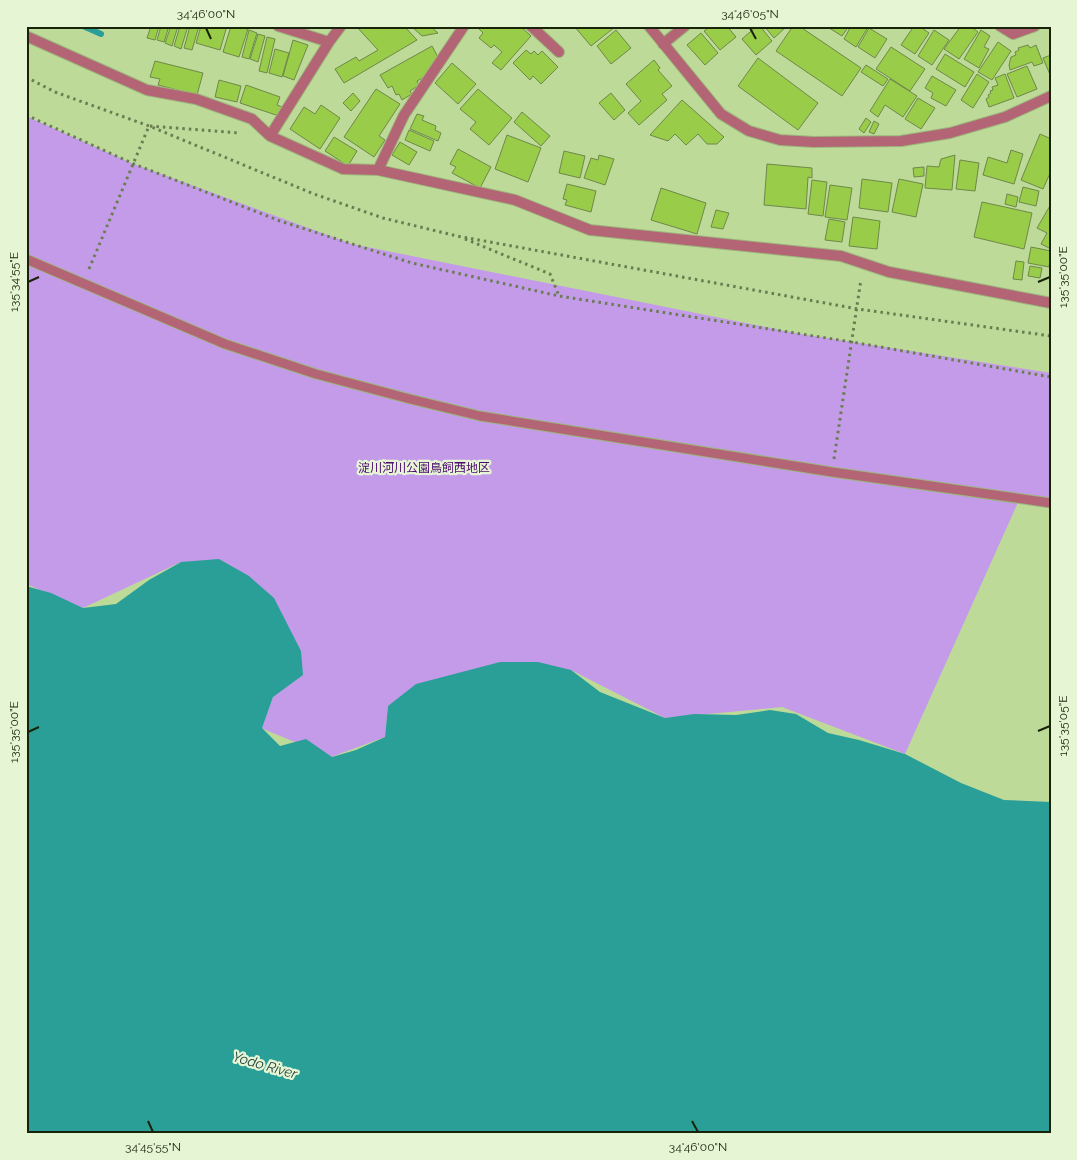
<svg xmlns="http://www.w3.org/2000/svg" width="1077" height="1160" viewBox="0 0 1077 1160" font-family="Raleway,'Noto Sans JP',sans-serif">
<rect width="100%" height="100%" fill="#bdda99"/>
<path fill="#c49be9" d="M26 116 134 164 352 244 795 333 1051 373V503L1020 498 905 754 782 707 665 718 571 670 388 706 385 737 331 757 261 728 273 697 181 562 83 608 26 584Z"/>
<path fill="#2a9f97" d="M219 559 249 576 274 598 301 651 303 675 273 697 262 728 280 746 306 739 332 757 356 750 385 737 388 706 416 684 500 662H538L571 670 600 692 665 718 694 714 736 715 770 710 796 714 828 733 859 740 905 754 961 783 1004 800 1051 802V1134H26V586L51 593 83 608 116 604 149 580 181 562Z"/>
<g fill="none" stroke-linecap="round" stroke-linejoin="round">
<path stroke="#2a9f97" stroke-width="6" d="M83 26 101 34"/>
</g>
<path fill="#99cc48" stroke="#6e884a" d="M151 26H159L155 40 147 38Z
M161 26H169L164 42 157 40Z
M171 26H178L172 46 165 43Z
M180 26H188L181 49 174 46Z
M190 26H199L192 50 184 48Z
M201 26H227L220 50 196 43Z
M231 26 248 29 239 57 223 52Z
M356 26H404L417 40 344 83 335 69 356 57 359 61 378 50Z
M411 26H430L438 33 422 36Z
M476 26H520L531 36 501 70 492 63 502 52 494 45 491 48 479 38 483 33Z
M574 26H614L615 27 591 46Z
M711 26H727L736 37 720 50 704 31Z
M757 26H760L772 41 756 55 742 39Z
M764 26H787L774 38Z
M793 26H799L861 68 842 96 776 51Z
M826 26H849L842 36Z
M851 26 868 27 856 47 844 39Z
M914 26H919L929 33 915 54 901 45Z
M961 26H970L978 32 959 59 944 49Z
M869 28 887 39 875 58 858 47Z
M249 30 257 33 249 59 242 57Z
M616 30 631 48 611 64 597 46Z
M934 30 949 40 932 65 918 56Z
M981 30 990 36 984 47 989 49 979 68 964 59Z
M701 33 718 53 705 65 687 45Z
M258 34 265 36 258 62 250 59Z
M267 37 275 39 267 73 259 71Z
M293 40 308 45 294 80 283 76Z
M998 42 1011 51 992 80 978 72Z
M1028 45 1030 48 1036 45 1043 63 1034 66 1032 62 1010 70 1009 65 1011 57 1016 55 1015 52 1019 50 1018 48Z
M432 46 438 57 428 75 417 81 419 85 410 91 412 94 402 100 399 94 396 95 392 86 388 88 380 75Z
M891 47 925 69 910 91 876 69Z
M275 49 289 53 282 77 269 73Z
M526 50 531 54 534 51 538 55 542 51 558 67 541 84 533 76 530 80 513 63Z
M945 54 974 72 965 87 936 69Z
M1051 55V77L1043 58Z
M758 58 818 103 798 130 738 86Z
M654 60 660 68 658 70 672 86 662 94 667 100 639 125 628 113 641 101 626 84Z
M155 61 203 73 197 95 158 85 160 79 150 77Z
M452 63 476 84 458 104 435 83Z
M866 65 888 79 883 86 861 72Z
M1027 66 1037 89 1017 97 1007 74Z
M977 74 989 82 973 108 961 100Z
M1005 74 1014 98 989 107 986 99 989 97 988 95 991 93 990 91 993 90 992 87 998 85 995 78Z
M932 76 956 90 946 106 931 98 933 93 925 88Z
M890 79 917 96 903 117 885 105 878 117 870 111Z
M219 80 241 86 237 102 215 97Z
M246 85 280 97 277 105 282 107 279 116 240 103Z
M376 89 400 104 379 136 385 140 374 157 344 137Z
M478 89 512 118 489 145 470 129 476 122 460 109Z
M353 93 360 101 351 111 343 103Z
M611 93 625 110 614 120 599 103Z
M918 98 935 108 921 129 905 119Z
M682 100 724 137 717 144H707L698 134 686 145 675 134 668 141 650 135Z
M321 105 340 118 320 149 290 129 304 107 315 114Z
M522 112 550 136 541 146 514 122Z
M417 114 424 116 422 120 436 126 435 130 441 133 438 141 410 129Z
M866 118 871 122 864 133 859 129Z
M874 121 879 124 874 134 869 132Z
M409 130 434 141 430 151 405 140Z
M1040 134 1049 138 1051 135V171L1043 189 1021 180Z
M507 135 541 148 528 182 495 169Z
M334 137 357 151 348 166 325 151Z
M400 142 417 152 409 165 392 155Z
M458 149 491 167 480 188 452 173 456 167 450 164Z
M1011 150 1023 154 1014 184 983 175 988 157 1007 163Z
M564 151 585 156 580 178 559 173Z
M599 155 614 159 605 185 584 178 591 158 598 160Z
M955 155 952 190 925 188 927 166 939 167 941 159Z
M960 160 979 163 975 191 956 189Z
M767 164 812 168V178L808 177 806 209 764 205Z
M924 167V176L914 177 913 168Z
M862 179 892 183 888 212 859 208Z
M899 179 923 184 916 217 892 212Z
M812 180 827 182 823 216 808 214Z
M567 184 596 191 591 212 565 205 567 200 563 199Z
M830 185 852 188 847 220 825 217Z
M1023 187 1039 191 1036 206 1019 202Z
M661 188 706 203 697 234 651 220Z
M1007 194 1018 197 1016 207 1005 204Z
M982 202 1032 213 1024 249 974 237Z
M1051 204V249L1041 244 1047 233 1037 228Z
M716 210 729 213 723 229 711 227Z
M853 217 880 221 877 249 849 246Z
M829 219 845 222 842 242 825 240Z
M1031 247 1051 251 1049 267 1028 263Z
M1016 261 1024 262 1022 280 1013 279Z
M1030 266 1042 268 1040 278 1028 276Z"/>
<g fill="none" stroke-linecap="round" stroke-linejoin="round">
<g stroke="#9cb57c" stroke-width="11">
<path id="lane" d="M26 259 225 344 316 374 410 399 480 416 832 472 1051 503"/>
</g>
<g stroke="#9cb57c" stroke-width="12">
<path id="street" d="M278 26 329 42
M531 26 559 52
M649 26 721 114 749 131 780 140 814 142 901 141 950 133 1005 117 1051 96
M1000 26 1013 34 1035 26
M26 36 147 90 196 99 252 119 270 136 343 169 378 170 515 200 590 230 841 256 889 272 1051 303
M663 44 685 26
M270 136 329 42 341 26
M378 170 404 115 464 26"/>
</g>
<path stroke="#697d50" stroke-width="3" stroke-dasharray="2.5 4" stroke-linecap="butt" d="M26 77 55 92 149 126 314 194 383 218 457 236 858 309 1051 336
M26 115 134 164 280 221 412 263 559 296 852 342 1051 377
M465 239 550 274 559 296
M89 269 149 126 239 133
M834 459 861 279"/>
<use href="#lane" stroke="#b46575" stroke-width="9"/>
<use href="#street" stroke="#b46575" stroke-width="10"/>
</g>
<path fill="none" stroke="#182309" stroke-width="2" d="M206 28 211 39M750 28 756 39M28 282 39 277M1038 282 1050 277M1038 731 1050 726M28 732 39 727M148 1121 153 1132M692 1121 698 1132"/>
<g text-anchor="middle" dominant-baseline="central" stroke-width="4.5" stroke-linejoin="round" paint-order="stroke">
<g font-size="12" fill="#4b0871" stroke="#e6f6d5">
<text x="424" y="468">淀川河川公園鳥飼西地区</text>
</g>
<g font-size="14" font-style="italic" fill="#224340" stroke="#e6f6d5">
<text transform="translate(265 1065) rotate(16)">Yodo River</text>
</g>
</g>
<rect width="1077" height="1160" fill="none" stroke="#e6f6d5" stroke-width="55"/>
<rect x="28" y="28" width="1022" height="1104" fill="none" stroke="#182309" stroke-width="2"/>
<g font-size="12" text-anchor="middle" fill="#182309">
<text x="206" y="18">34°46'00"N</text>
<text x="750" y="18">34°46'05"N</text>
<text transform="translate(1063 277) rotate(-90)" y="4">135°35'00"E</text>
<text transform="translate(14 282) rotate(-90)" y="4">135°34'55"E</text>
<text transform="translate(1063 726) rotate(-90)" y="4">135°35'05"E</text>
<text transform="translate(14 732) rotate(-90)" y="4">135°35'00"E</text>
<text x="153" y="1151">34°45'55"N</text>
<text x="698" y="1151">34°46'00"N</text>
</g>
</svg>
